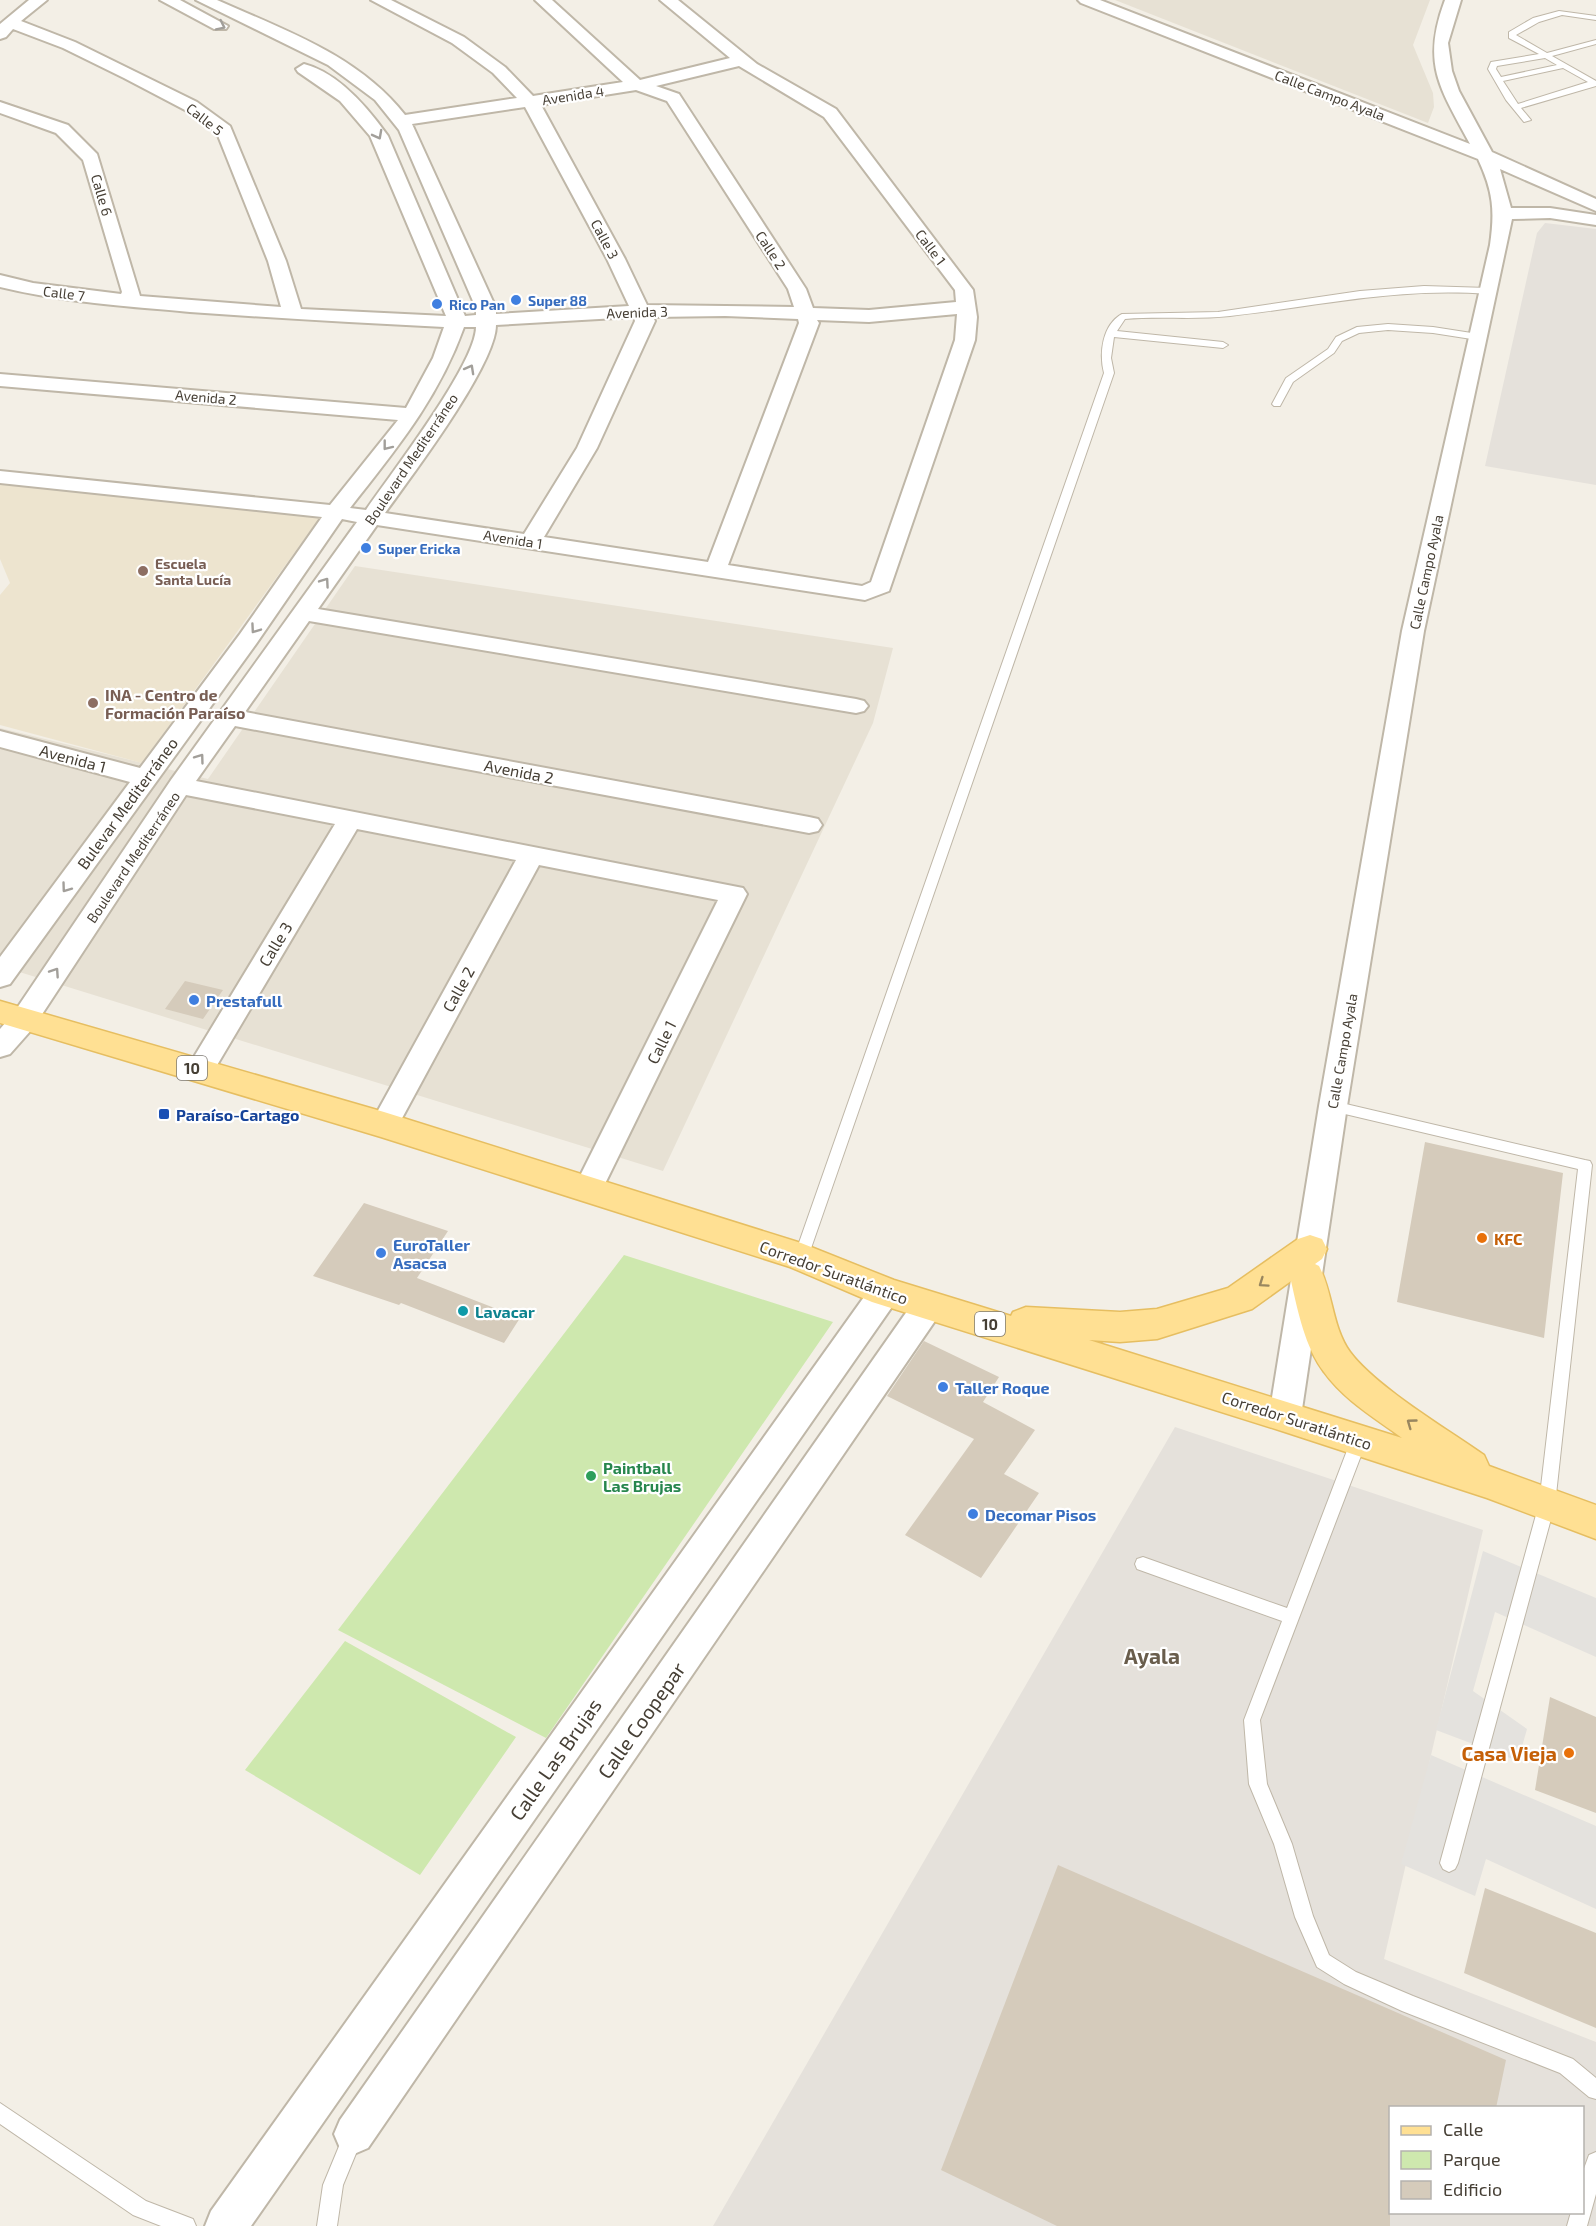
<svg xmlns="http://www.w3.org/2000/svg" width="1596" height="2226" viewBox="0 0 1596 2226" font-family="'Exo 2',sans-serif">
<rect width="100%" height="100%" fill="#f3efe6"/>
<path fill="#e7e1d4" d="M1115 0H1430L1413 45 1433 93 1434 107 1428 123Z
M355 566 893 648 873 723 663 1171 0 966V728L208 779Z"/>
<path fill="#e5e1db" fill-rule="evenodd" d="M1545 223 1596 229V485L1485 466 1537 233Z
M1175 1427 1483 1530 1384 1959 1596 2042V2226H713ZM1390 2108H1582V2212H1390Z"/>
<path fill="#ede4cf" d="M0 483 321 516 142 763 0 725V595L10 583 0 559Z"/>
<path fill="#cee8ae" d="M624 1255 833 1322 546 1738 338 1630Z
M345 1641 516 1737 420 1875 245 1770Z"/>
<path fill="#e4e2de" d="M1483 1551 1596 1598V1657L1495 1612 1473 1691 1527 1729 1518 1761 1436 1730Z
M1431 1755 1596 1826V1909L1486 1859 1475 1896 1401 1864Z"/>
<path fill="#d5cbbb" d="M185 981 223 990 203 1019 165 1009Z
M1425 1142 1563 1173 1544 1338 1397 1302Z
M364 1203 448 1231 417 1278 520 1318 504 1343 401 1303 399 1305 313 1276Z
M924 1341 999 1377 983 1402 1035 1430 1004 1474 1039 1493 981 1578 905 1535 974 1439 887 1396Z
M1550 1697 1596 1717V1813L1535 1790Z
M1058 1865 1506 2060 1496 2108H1390V2226H1057L941 2170Z
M1485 1888 1596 1933V2028L1464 1973Z"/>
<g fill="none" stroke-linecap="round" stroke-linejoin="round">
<g stroke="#bfb7a8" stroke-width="2">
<path id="lane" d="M1559 11 1596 16V20L1562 15 1539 22 1516 35 1547 53 1596 40V44L1552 56 1596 81V86L1521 108 1531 120 1524 122 1506 100 1488 69 1491 62 1539 54 1509 38V32L1533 18ZM1545 58 1557 65 1501 77 1496 69 1497 66ZM1563 68 1588 82 1518 104 1503 81Z
M1424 286 1488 288 1492 291 1488 294C1397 287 1319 306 1230 316 1195 320 1160 316 1125 319L1117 331 1223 342 1228 345 1223 348 1114 337 1111 358 1114 373 808 1257 806 1261H796L794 1257 1104 373C1099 354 1102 325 1122 314L1218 312 1360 291Z
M1388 324 1433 327 1478 334 1483 337 1478 340 1433 333 1388 330 1359 333 1342 341 1334 353 1293 382 1280 406H1274L1272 404 1286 378 1328 349 1336 337 1357 327Z
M1333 1101 1585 1160 1590 1161 1592 1165 1555 1504 1458 1863 1455 1869 1449 1872 1443 1869 1440 1863 1539 1504 1578 1169 1328 1110 1326 1106Z
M1359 1433 1364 1435 1367 1440 1260 1720 1267 1784 1292 1844 1313 1916 1329 1955 1356 1972 1413 1996 1573 2059 1596 2078V2099L1589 2097 1560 2073 1402 2011 1344 1984 1317 1967 1295 1917 1274 1844 1249 1784 1244 1720 1282 1621 1137 1569 1135 1564 1137 1559 1143 1557 1287 1608 1351 1440 1354 1435Z
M0 2103 146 2201 193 2219 196 2226H161L133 2215 0 2124Z
M354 2124 361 2127 364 2134 343 2185 337 2226H317L323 2185 347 2127Z
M1596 2152V2194L1587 2226H1567L1571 2212H1582V2174L1589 2155Z"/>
</g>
<g stroke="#bfb7a8" stroke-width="4">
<path id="street" d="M29 0H47L21 21 75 42 197 102 230 126 286 261 301 309 446 316 370 136 340 101 298 72 296 69 304 64C339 73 368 108 388 136L465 316 476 315V308L399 130 375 100 328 65 196 0H217C284 30 358 55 405 115L517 98 493 73 452 43 371 0H391L464 37 505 67 533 96 623 82 535 0H552L640 80 730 58 660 0H678L757 64 836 109 973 290 977 317 975 340 889 591 865 600 377 525 318 609 856 699 864 701 868 706 864 711 856 713 309 621 245 712 809 817 818 819 822 825 818 831 809 833 235 726 196 781 743 888 747 894 598 1198 588 1201 578 1198 573 1190 718 900 539 865 394 1133 384 1136 374 1133 370 1125 516 860 357 829 210 1077 200 1080 190 1077 186 1070 335 824 186 795 33 1028 10 1054 0 1057V1029L13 1014 171 780 357 522 342 519 256 644 10 984 0 987V957L130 782 0 747V731L140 768 240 634 322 517 0 483V471L330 505 398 420 0 386V374L406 408 433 358 444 327C359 323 275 318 190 312 126 306 62 302 0 287V275L33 283 121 294 122 292 83 160 56 133 0 113V102L68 125 97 154 140 296 281 307 268 261 217 133 185 110 124 78 63 48 13 29 6 37 0 39V24ZM739 66 824 117 955 290 956 302 869 310 813 308 806 289 679 94 656 86ZM636 90 667 101 788 289 794 307 647 305 625 259 541 105ZM525 107 607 259 629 306 496 314V308L412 124ZM957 314 955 340 871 582 862 586 728 565 819 323 817 320 869 322ZM725 316 798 319 799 323 708 562 544 537 597 448 655 321 653 317ZM634 317 635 321 577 448 524 534 385 513C411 477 496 365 496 325ZM464 327H476C476 364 390 475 366 510L350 508C397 448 438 399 464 327Z
M160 0H180L228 26 226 29H214Z
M1078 0H1100L1470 144C1440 88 1421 64 1445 0H1461L1448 43 1452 71 1459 91 1492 152 1596 199V211L1500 169 1511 208H1550L1596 215V225L1550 218 1512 219 1424 631 1347 1106 1301 1416 1296 1426 1285 1430 1274 1426 1269 1416 1319 1106 1402 631 1490 245C1495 210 1493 191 1478 159L1081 3Z
M885 1280 896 1283 900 1292 896 1301 251 2226H205L211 2211 874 1283Z
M928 1293 939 1297 943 1306 939 1315 368 2148 354 2154 340 2148 334 2134 340 2120 917 1297Z"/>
</g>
<g stroke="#e6be61" stroke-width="3">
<path id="primary" d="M0 1001 384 1112 801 1243 894 1280 1011 1316 1013 1312 1026 1307 1120 1312 1157 1309 1228 1288 1298 1239 1310 1235 1322 1239 1327 1249 1322 1259 1315 1264 1319 1266C1333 1293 1332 1327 1350 1352 1376 1387 1447 1429 1484 1455L1489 1466 1596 1505V1539L1487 1498 1285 1432 872 1302 790 1267 381 1137 0 1023ZM1291 1281C1298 1312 1305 1347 1324 1372 1344 1400 1375 1418 1402 1438L1089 1340 1120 1342 1157 1339 1252 1309Z"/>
</g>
<use href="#lane" fill="#fff" fill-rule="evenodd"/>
<use href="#street" fill="#fff" fill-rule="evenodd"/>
<use href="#primary" fill="#ffe093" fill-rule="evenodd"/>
</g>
<defs><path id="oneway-chevron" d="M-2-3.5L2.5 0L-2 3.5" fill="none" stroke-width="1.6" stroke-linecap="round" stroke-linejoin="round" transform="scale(1.5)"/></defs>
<g stroke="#a29f9a">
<use href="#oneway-chevron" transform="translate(221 26) rotate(26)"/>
<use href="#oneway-chevron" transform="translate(378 135) rotate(62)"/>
<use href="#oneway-chevron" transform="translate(470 369) rotate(-61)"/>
<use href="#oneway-chevron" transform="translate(387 446) rotate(128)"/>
<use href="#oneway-chevron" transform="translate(325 582) rotate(-55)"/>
<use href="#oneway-chevron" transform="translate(255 629) rotate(125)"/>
<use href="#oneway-chevron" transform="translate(200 758) rotate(-54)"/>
<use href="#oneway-chevron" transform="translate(66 888) rotate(126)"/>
<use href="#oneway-chevron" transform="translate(55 972) rotate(-56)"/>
</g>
<g stroke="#99875f">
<use href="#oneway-chevron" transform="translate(1263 1283) rotate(145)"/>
<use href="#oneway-chevron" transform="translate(1411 1423) rotate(-144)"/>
</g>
<g fill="#3f7fe0" stroke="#fff" stroke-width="2">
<circle cx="516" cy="300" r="6"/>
<circle cx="437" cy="304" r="6"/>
<circle cx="366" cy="548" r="6"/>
<circle cx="194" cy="1000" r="6"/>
<circle cx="381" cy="1253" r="6"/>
<circle cx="943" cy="1387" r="6"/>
<circle cx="973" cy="1514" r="6"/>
</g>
<g fill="#8d6e63" stroke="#fff" stroke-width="2">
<circle cx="143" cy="571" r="6"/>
<circle cx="93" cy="703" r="6"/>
</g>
<rect fill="#1a4fb4" stroke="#fff" stroke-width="2" x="158" y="1108" width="12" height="12" rx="3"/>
<g fill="#e8710a" stroke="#fff" stroke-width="2">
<circle cx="1482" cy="1238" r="6"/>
<circle cx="1569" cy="1753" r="6"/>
</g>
<circle fill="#0f9aa8" stroke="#fff" stroke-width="2" cx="463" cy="1311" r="6"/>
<circle fill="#2e9e5b" stroke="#fff" stroke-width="2" cx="591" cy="1476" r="6"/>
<g text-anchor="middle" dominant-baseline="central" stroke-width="4.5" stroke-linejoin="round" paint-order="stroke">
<g font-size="14" fill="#463f35" stroke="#fff">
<text transform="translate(573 95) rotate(-9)">Avenida 4</text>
<text transform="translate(1330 95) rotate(21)">Calle Campo Ayala</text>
<text transform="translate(205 119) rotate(38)">Calle 5</text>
<text transform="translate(102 195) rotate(74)">Calle 6</text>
<text transform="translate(605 239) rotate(62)">Calle 3</text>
<text transform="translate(931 247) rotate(53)">Calle 1</text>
<text transform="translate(771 250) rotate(57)">Calle 2</text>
<text transform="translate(64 293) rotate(7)">Calle 7</text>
<text transform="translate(637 312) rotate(-2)">Avenida 3</text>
<text transform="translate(206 397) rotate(5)">Avenida 2</text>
<text transform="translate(411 459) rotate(-56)">Boulevard Mediterráneo</text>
<text transform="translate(513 539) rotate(9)">Avenida 1</text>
<text transform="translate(1426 572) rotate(-78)">Calle Campo Ayala</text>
<text transform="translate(133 857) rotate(-56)">Boulevard Mediterráneo</text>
<text transform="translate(1342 1051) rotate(-80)">Calle Campo Ayala</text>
</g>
<g font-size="14" font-weight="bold" fill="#366cbe" stroke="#fff" text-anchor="start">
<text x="528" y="300">Super 88</text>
<text x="449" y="304">Rico Pan</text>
<text x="378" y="548">Super Ericka</text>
</g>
<g font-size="14" font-weight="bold" fill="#785e54" stroke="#fff" text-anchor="start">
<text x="155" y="563">Escuela<tspan x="155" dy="16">Santa Lucía</tspan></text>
</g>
<g fill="#fff" stroke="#7e7972" stroke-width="1.5">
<rect x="177" y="1056" width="30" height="24" rx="4.5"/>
<rect x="975" y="1312" width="30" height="24" rx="4.5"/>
</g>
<g font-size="15" font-weight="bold" fill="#463f35">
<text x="192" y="1068">10</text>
<text x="990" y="1324">10</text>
</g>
<g font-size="16" font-weight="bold" fill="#785e54" stroke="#fff" text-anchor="start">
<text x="105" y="694">INA - Centro de<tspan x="105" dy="18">Formación Paraíso</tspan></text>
</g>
<g font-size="16" fill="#463f35" stroke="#fff">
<text transform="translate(73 758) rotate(15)">Avenida 1</text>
<text transform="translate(519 771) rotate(11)">Avenida 2</text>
<text transform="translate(127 803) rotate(-54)">Bulevar Mediterráneo</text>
<text transform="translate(275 944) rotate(-59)">Calle 3</text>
<text transform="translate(458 989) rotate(-61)">Calle 2</text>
<text transform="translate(661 1042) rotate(-64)">Calle 1</text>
<text transform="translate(834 1272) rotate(20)">Corredor Suratlántico</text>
<text transform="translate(1297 1420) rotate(18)">Corredor Suratlántico</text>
</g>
<g font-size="16" font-weight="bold" fill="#366cbe" stroke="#fff" text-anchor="start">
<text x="206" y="1000">Prestafull</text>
<text x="393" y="1244">EuroTaller<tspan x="393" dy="18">Asacsa</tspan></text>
<text x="955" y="1387">Taller Roque</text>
<text x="985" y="1514">Decomar Pisos</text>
</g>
<g font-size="16" font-weight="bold" fill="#164399" stroke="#fff" text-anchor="start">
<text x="176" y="1114">Paraíso-Cartago</text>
</g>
<g font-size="16" font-weight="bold" fill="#c56008" stroke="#fff" text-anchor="start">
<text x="1494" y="1238">KFC</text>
</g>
<g font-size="16" font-weight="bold" fill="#0d838f" stroke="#fff" text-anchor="start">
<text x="475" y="1311">Lavacar</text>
</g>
<g font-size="16" font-weight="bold" fill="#27864d" stroke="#fff" text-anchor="start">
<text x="603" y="1467">Paintball<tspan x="603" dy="18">Las Brujas</tspan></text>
</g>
<g font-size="20" fill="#463f35" stroke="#fff">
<text transform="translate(641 1720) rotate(-55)">Calle Coopepar</text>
<text transform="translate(555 1759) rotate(-55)">Calle Las Brujas</text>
</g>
<g font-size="20" font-weight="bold" fill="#c56008" stroke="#fff" text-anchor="end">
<text x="1557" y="1753">Casa Vieja</text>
</g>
<g font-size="21" font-weight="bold" fill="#695d4c" stroke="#fff">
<text x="1152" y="1655">Ayala</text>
</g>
</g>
<rect x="1389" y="2106" width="195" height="108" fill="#ffffff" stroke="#b5b2ae" stroke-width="1.5"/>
<rect x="1401" y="2126" width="30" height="9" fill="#ffe093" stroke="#b5b2ae" stroke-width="1.5"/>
<text x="1443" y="2136" font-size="18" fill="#463f35">Calle</text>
<rect x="1401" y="2151" width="30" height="18" fill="#cee8ae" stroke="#b5b2ae" stroke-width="1.5"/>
<text x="1443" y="2166" font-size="18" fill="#463f35">Parque</text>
<rect x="1401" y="2181" width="30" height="18" fill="#d5cbbb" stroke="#b5b2ae" stroke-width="1.5"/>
<text x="1443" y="2196" font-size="18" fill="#463f35">Edificio</text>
</svg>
